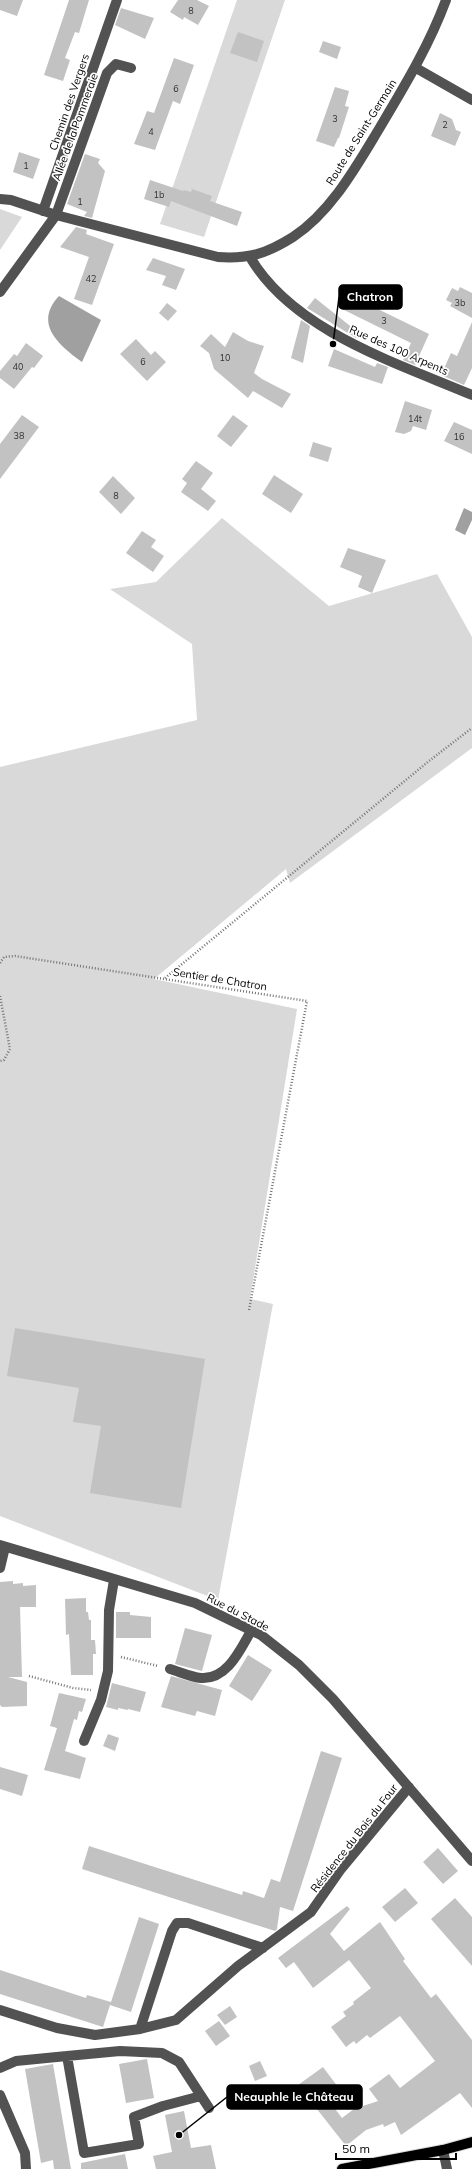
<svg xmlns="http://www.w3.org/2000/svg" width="472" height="2169" viewBox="0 0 472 2169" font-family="Mulish,sans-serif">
<rect width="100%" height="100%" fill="#fff"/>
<path fill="#d9d9d9" d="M237 0H285L204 237 160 224Z
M0 209 22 217 0 250Z
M222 518 329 606 437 574 472 637V748L290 883 286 869 154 979 297 1009 250 1299 273 1304 218 1600 0 1516V767L197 720 192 644 110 589 156 582Z"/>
<path fill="#a0a0a0" d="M59 296 101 320 82 362C59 345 33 324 59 296Z
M464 508 472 512V520L465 535 455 530Z"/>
<path fill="#c2c2c2" d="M0 0H23L17 16 0 10Z
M69 0H89L79 33 75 32 65 58 70 60 63 81 44 75Z
M178 0H197L209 6 198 25 184 17 183 20 170 12Z
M121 8 154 18 145 39 115 25Z
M238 32 264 41 257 62 230 53Z
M323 41 341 47 337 59 319 52Z
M174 58 194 65 180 104 173 101 155 150 134 144 147 111 154 113Z
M335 87 349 91 345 106 349 107 339 138H338L334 147 316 141Z
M440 113 452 119 456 130 461 132 455 146 431 136Z
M19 152 40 159 33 179 13 172Z
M85 154 100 159 98 163 105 171 92 218 84 216 87 212 67 204Z
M150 180 183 191 184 190 191 192 192 189 212 196 210 201 242 212 237 226 171 201 169 207 144 199Z
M76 227 87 230 86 234 114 244 92 305 74 299 89 257 60 247Z
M153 258 185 269 176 290 162 285 166 276 146 270Z
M460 287 472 293V318L450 306 452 303 446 300 452 288 458 291Z
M345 293 429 334 415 365 403 360 411 343 338 307Z
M315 298 359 333 356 338 307 308Z
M167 303 177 311 168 321 159 313Z
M301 320 310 326 303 363 291 358Z
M472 322V368L464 385 441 375 451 353 457 356Z
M233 332 248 341 264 346 254 373 262 379 291 394 282 408 253 391 248 398 214 369 209 353 200 346 211 334 225 347Z
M136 339 151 355 155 351 166 362 147 381 120 354Z
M26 343 43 356 34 368 32 367 14 389 0 378V371L14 354 17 356Z
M334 349 375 367 377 363 388 367 382 384 328 366Z
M405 401 432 410 426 430 413 426 411 431 404 434 395 432Z
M22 415 39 427 0 479V444Z
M233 415 248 426 231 447 217 436Z
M454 422 472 430V454L444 441Z
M313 442 332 448 328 462 309 456Z
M196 461 213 473 201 489 216 501 208 511 181 492 187 483 182 479Z
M274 475 303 494 291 513 262 494Z
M113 476 135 498 121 514 99 492Z
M142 531 156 540 151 547 164 556 153 572 126 553Z
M348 548 386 560 372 593 358 587 362 576 340 567Z
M15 1328 205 1359 181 1508 90 1493 101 1426 73 1422 79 1388 7 1376Z
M13 1581V1584L23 1583V1586L36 1585V1607H20L22 1677H8L27 1682V1706L2 1707 0 1705V1582Z
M86 1598V1612H88L89 1620H91V1640H95L96 1654H93V1675H71L69 1634 66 1635 65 1599Z
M116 1612H130V1615L151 1617V1638H116Z
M185 1628 212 1635 202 1671 175 1664Z
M248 1655 272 1670 252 1701 229 1686Z
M171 1676 222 1690 215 1716 197 1711 195 1716 161 1707Z
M112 1683 146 1692 140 1712 128 1709V1710L118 1708V1710L106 1707Z
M59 1693 86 1699 82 1712 79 1711 77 1720 74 1719 65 1751 86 1758 80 1779 44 1770 57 1728 50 1726Z
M108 1734 119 1738 115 1751 103 1746Z
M321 1751 342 1758 293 1911 280 1907 277 1929 275 1931 82 1869 89 1846 242 1895 243 1891 264 1898 271 1879 280 1882Z
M0 1767 28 1775 22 1796 0 1789Z
M438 1848 458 1871 443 1884 423 1862Z
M405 1888 418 1903 395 1922 382 1907Z
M455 1898 472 1917V1966L431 1919Z
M347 1906 350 1909 330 1934 344 1951 380 1922 405 1959 403 1961 431 1998 436 1994 472 2040V2108L460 2093 401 2135 395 2122 384 2127 383 2124 366 2130 346 2146 298 2085 323 2067 338 2087 326 2097 342 2118 354 2109 378 2101 369 2089 389 2074 400 2088 435 2061 400 2016 370 2038 367 2035 356 2044 354 2041 346 2047 331 2027 346 2016 343 2012 354 2004 353 2002 371 1988 349 1960 313 1988 294 1962 286 1968 278 1958Z
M139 1917 159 1924 131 2012 110 2005 103 2027 0 1994V1970L86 1998 87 1995 111 2002Z
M230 2006 237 2017 225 2025 217 2015Z
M219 2021 230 2036 216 2046 205 2031Z
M147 2059 154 2098 126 2103 119 2064Z
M260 2061 267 2076 255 2081 249 2066Z
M53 2064 71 2169H54L53 2160 41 2163 25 2069Z
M184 2111 191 2148 211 2145 216 2169H156L153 2156 172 2152 165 2115Z
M125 2154 128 2169H81V2163Z"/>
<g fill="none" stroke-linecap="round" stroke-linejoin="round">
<g stroke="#dbdbdb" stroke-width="12">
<path id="major" d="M342 2169 443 2150 472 2142"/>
</g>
<path stroke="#747474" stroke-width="2.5" stroke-dasharray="1 2" stroke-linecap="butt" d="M0 963 4 957 15 956 307 1001 249 1310
M165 978 429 761 472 728
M0 996 10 1049 4 1060 0 1061
M121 1657 158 1666
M29 1676 73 1688 91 1690"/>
<path stroke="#525252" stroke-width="10" d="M416 68 472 100
M0 199 11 200 56 215 218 257C249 259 266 254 293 237 331 212 356 167 379 129 404 87 429 46 446 0
M43 211 117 0
M250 257C293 331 397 363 472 395
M0 292 56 215 107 73 116 64 131 68
M0 1545 195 1603 261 1635 299 1665 333 1699 472 1861
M0 1568 5 1547
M170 1669C180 1672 191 1677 201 1678 227 1680 240 1650 251 1631
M84 1741 101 1700 108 1671 109 1610 114 1580
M0 2010 57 2028 95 2035 140 2029 176 2020 238 1966 311 1912 341 1869 409 1787
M140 2029 172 1931 177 1923H188L263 1948
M67 2056 84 2153 139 2144 134 2117 163 2106 201 2096
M0 2068 16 2061 67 2056 120 2051 162 2053 179 2062 209 2108
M0 2095 25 2153 26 2169
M443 2150 447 2169"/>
<use href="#major" stroke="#000" stroke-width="10"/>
</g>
<g text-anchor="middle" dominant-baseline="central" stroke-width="3.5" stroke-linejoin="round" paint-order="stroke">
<g font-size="9" fill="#303030">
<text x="191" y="10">8</text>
<text x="176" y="88">6</text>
<text x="335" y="118">3</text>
<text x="445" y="124">2</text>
<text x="151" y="131">4</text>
<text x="26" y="165">1</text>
<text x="159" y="194">1b</text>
<text x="80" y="201">1</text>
<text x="91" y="278">42</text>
<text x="460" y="302">3b</text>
<text x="384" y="320">3</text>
<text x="225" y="357">10</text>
<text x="143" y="361">6</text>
<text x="18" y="366">40</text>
<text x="415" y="418">14t</text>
<text x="19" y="435">38</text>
<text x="459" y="436">16</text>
<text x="116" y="495">8</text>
</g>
<g font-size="11" fill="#000" stroke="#fff">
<text transform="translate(69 102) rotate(-71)">Chemin des Vergers</text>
<text transform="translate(75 127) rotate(-70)">Allée de la Pommeraie</text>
<text transform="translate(361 132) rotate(-58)">Route de Saint-Germain</text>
<text transform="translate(399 350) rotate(24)">Rue des 100 Arpents</text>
<text transform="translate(220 979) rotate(9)">Sentier de Chatron</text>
<text transform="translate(238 1612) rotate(27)">Rue du Stade</text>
<text transform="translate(354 1838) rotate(-52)">Résidence du Bois du Four</text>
</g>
</g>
<path fill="none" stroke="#000" stroke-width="1.5" d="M333 344L339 297M179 2135L227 2097"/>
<g fill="#000" stroke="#fff" stroke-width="1.5">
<circle cx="333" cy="344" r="4"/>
<circle cx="179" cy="2135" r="4"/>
</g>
<g fill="#000" stroke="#000" stroke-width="1.5">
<rect x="339" y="285" width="63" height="24" rx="4"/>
<rect x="227" y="2085" width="135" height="24" rx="4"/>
</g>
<g font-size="12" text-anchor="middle" font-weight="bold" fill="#fff">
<text x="370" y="301">Chatron</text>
<text x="294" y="2101">Neauphle le Château</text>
</g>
<path d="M336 2153v6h120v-6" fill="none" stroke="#000000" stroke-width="2"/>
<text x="342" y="2153" font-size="12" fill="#000000" stroke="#ffffff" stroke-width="3" paint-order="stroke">50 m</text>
</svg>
